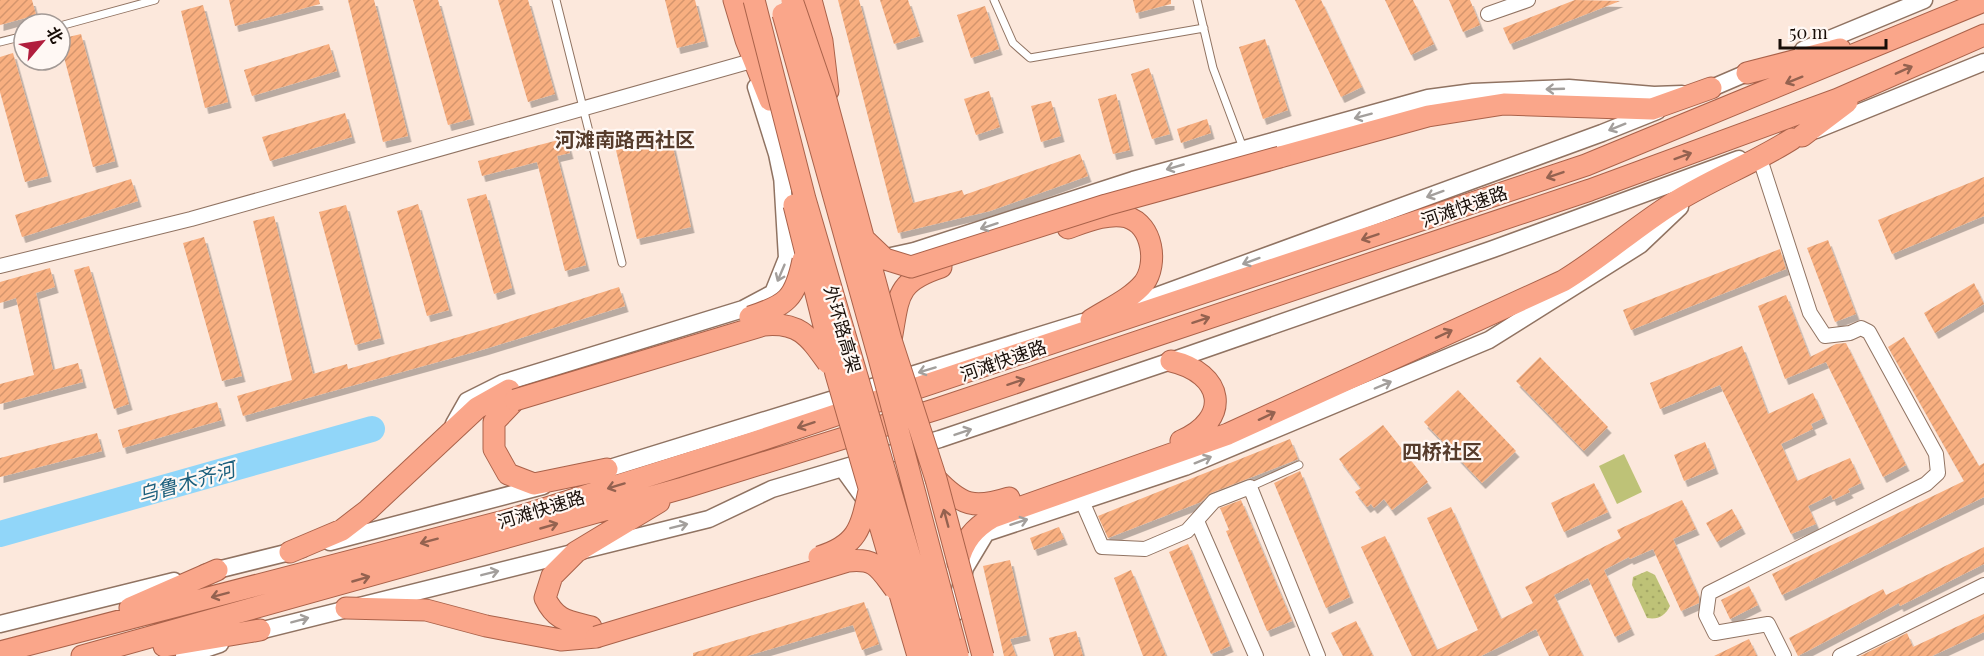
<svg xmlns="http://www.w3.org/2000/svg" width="1984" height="656" viewBox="0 0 1984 656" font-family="'Playfair Display','Noto Sans SC',serif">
<defs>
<pattern id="green-dots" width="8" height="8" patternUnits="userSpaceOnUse" patternTransform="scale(1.5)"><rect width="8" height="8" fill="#bec277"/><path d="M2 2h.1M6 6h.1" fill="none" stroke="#a3a665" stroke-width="1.8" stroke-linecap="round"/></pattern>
<pattern id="building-hatch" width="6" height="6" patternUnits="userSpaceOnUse" patternTransform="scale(1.5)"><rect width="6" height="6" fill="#f8af80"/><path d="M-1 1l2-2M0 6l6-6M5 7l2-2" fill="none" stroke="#d4956d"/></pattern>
<filter id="shadow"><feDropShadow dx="3.5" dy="6" stdDeviation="0" flood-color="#0004"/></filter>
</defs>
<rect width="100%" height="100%" fill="#fce8dc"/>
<path fill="url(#green-dots)" d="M1647 571 1655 575 1670 606C1665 616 1658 620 1647 618L1632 585 1633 577Z"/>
<path fill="#bec277" d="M1624 454 1642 492 1617 504 1599 466Z"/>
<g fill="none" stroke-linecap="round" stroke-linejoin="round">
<path stroke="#91d6f9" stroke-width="26" d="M0 534 372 429"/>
</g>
<path fill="url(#building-hatch)" filter="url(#shadow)" d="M0 0H32L36 15 0 25Z
M229 0H319L320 4 235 26Z
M348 0H374L408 136 383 142Z
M413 0H438L471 119 448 125Z
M498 0H528L555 94 528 102Z
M665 0H695L705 41 677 48Z
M838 0H859L913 203 962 190 964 195 1080 154 1088 176 990 211 898 233Z
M880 0H908L920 36 894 44Z
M1133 0H1171V4L1136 13Z
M1295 0H1321L1362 87 1341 97Z
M1385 0H1413L1434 44 1411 55Z
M1449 0H1470L1480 25 1463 32Z
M1575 0 1620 1 1510 44 1503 28Z
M203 5 228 102 205 108 181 11Z
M985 6 999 49 971 58 957 15Z
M81 34 115 161 93 167 60 42V39Z
M1265 39 1288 110 1263 119 1239 47Z
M329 44 337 71 252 96 244 70Z
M13 53 48 176 25 182 0 92V57Z
M1149 68 1170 134 1152 139 1131 74Z
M989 91 1000 127 976 135 964 99Z
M1116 94 1130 150 1113 154 1098 99Z
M1051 101 1061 136 1041 142 1031 106Z
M345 113 352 137 270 161 262 137Z
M1207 119 1211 133 1181 143 1177 129Z
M670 134 691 227 637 239 615 146Z
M566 138 570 153 557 156 586 265 565 271 537 162 482 176 478 161Z
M1984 177V216L1892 254 1878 220Z
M131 179 138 201 22 237 15 215Z
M486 194 512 288 494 294 467 199Z
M418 204 449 310 427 316 397 211Z
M346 205 381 338 355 345 319 212Z
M274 216 313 374 347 364 348 369 490 328 619 287 625 306 485 349 243 416 237 396 292 380 253 221Z
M204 237 242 376 222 381 183 243Z
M1828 240 1856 314 1835 322 1807 248Z
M1780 249 1786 269 1631 330 1623 310Z
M89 266 129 404 114 409 74 270Z
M50 268 55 287 36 293 53 370 78 363 83 382 0 404V384L34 375 16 298 0 303V282Z
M1974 283 1984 304 1935 333 1924 313Z
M1786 295 1810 357 1836 344 1846 343 1906 465 1883 477 1826 362 1785 379 1758 306Z
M1904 337 1979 466 1984 463V497L1782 595 1772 574 1964 481 1888 347Z
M1742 346 1768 414 1813 393 1824 418 1811 424 1813 429 1781 444 1797 481 1850 458 1861 483 1848 489 1850 492 1833 500 1831 495 1808 506 1816 524 1791 534 1720 385 1660 409 1650 383Z
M1540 357 1608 427 1584 451 1516 381Z
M1458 390 1516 451 1482 483 1424 422Z
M217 402 222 420 123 448 118 430Z
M1383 425 1428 482 1392 510 1384 499 1374 508 1371 504 1367 507 1355 492 1361 488 1339 459Z
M97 433 102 451 0 477V458Z
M1290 439 1298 459 1296 460 1211 493 1201 502 1108 538 1098 516Z
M1705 442 1715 468 1684 481 1674 455Z
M1300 471 1350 597 1326 608 1274 483Z
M1594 483 1608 512 1564 532 1551 503Z
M1241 500 1292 621 1267 631 1226 531 1229 530 1220 508Z
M1682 500 1696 529 1673 539 1699 597V603L1681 611 1653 549 1630 559 1629 557 1604 570 1631 629 1615 637 1588 578 1554 595 1583 656H1549L1536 629 1481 656H1412L1361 547 1385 536 1437 650 1478 630 1427 518 1451 507 1501 619 1533 603 1525 587 1621 538 1617 530Z
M1732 509 1742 528 1717 542 1706 523Z
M1059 527 1064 539 1034 550 1030 538Z
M1188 544 1230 646 1211 654 1169 552Z
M1984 547V564L1900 606 1899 603 1798 656 1789 638 1883 589 1886 595Z
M1010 560 1027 635 1010 639 1016 656H1004L983 566Z
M1131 570 1166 656H1143L1114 578Z
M1749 586 1758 605 1730 619 1721 600Z
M864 602 879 644 862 650 853 625 747 656H693V653Z
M1984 614V632L1932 656H1860L1907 633 1913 647Z
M1356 621 1373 656H1343L1331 633Z
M1076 631 1083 656H1054L1049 638Z
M1749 639 1757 656H1714Z"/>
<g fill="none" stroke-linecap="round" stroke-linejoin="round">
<g stroke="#907362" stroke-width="9">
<path id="service" d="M556 0 622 263
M994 0 1013 43 1030 58 1204 28
M1197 0 1213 68 1243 148
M60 26 155 0
M0 42 24 36
M1250 487 1299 465"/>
</g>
<g stroke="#907362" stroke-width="16">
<path id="minor" d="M1488 14 1528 0
M1760 159 1810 313 1825 336 1850 333 1861 328 1869 332 1936 454 1938 473 1926 484 1709 593 1706 615 1715 633 1768 624 1784 656
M0 266 191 219 748 62
M1082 501 1102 547 1145 549 1187 531 1214 501 1250 487 1318 656
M1197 521 1256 656
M1840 656 1984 585"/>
</g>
<g stroke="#907362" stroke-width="19">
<path id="tertiary" d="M1803 50 1924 0
M756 87 777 154 783 183
M1700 93 1756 69
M1816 130 1984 62
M882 258 914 251 1133 180 1428 98 1473 92 1569 88 1654 95 1682 94
M1118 310 1602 133 1657 111
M454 424 467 401 503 383 743 309 773 293 787 258 782 174
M843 469 869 505
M597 472 1083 322
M330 542 543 486
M205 573 302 549
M955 613 965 568 986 533 1185 467 1489 340 1640 245 1680 207
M0 624 174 581
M251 633 709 519 772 489 940 439 1171 361 1493 249 1739 159
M184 656 220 644"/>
</g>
<g stroke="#aa624a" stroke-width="23">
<path id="trunk" d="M734 0 746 40 770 100
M811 0 822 41 828 91
M1747 73 1840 49
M1802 136 1847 102
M1280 157 1428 116 1504 104 1652 109 1711 88
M1068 228C1085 222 1109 212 1127 217 1153 225 1158 264 1144 283 1131 299 1108 309 1091 320
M891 340C899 297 895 282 941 267
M1171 361C1224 373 1232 419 1181 441
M515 400 494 422V449L508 474 534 484 607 469
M936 479C962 506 974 509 1009 498
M290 552 342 530 368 510 477 408 509 390
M958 563C963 541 974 528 993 517L1228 434 1563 281C1601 258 1634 228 1672 204 1711 179 1753 164 1792 139
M130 608 217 570
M346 608 426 610 486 626 561 640 596 637
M591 627C568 621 556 621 545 598L552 576 576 552 659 502
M164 646 260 630
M0 652 512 519 752 443 1586 165 1984 1
M82 656 683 488 937 409 1590 190 1838 99 1984 35"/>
</g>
<use href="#service" stroke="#fff" stroke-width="7"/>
<use href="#minor" stroke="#fff" stroke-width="14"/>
<use href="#tertiary" stroke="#fff" stroke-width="16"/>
<use href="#trunk" stroke="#faa68a" stroke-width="21"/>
<g stroke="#aa624a" stroke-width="23" stroke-linecap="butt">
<path id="trunk-bridge" d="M754 0 805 199 939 656
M792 0 825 96 891 340 936 479 983 656
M783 14 879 358 958 656
M794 205 836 374 918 656
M865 240 885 259 911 267 1106 205 1280 157
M750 317C787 305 795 299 803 260
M515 400 764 325C799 322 808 335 828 363
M819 557C858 545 861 528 869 491
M596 637 848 561C876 558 879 568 895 589"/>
</g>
<use href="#trunk-bridge" stroke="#faa68a" stroke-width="21"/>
</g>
<defs><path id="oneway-shaft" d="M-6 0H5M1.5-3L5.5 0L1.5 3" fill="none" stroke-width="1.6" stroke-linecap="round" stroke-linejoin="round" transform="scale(1.5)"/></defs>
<g stroke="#946250">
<use href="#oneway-shaft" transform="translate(1904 70) rotate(-24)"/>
<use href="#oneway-shaft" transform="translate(1794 80) rotate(158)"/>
<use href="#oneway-shaft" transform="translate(1683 156) rotate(-20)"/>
<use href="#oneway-shaft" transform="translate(1555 175) rotate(161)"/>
<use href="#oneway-shaft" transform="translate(1370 237) rotate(161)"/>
<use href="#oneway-shaft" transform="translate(1201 320) rotate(-18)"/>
<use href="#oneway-shaft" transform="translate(1444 334) rotate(-25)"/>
<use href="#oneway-shaft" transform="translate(1016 382) rotate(-18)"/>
<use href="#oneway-shaft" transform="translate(1267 416) rotate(-25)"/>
<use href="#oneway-shaft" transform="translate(806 425) rotate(162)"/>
<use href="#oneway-shaft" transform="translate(616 486) rotate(163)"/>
<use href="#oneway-shaft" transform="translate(946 518) rotate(-105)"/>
<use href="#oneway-shaft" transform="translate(549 526) rotate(-16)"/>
<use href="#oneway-shaft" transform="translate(429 541) rotate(165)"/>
<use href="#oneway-shaft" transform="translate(361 579) rotate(-16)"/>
<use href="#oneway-shaft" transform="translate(220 595) rotate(165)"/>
</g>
<g stroke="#a39f9c">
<use href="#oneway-shaft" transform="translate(1555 89) rotate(178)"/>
<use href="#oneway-shaft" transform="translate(1363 116) rotate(165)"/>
<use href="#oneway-shaft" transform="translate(1617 127) rotate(158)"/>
<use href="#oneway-shaft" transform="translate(1175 167) rotate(164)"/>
<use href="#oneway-shaft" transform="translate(1435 194) rotate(160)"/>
<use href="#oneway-shaft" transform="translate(989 226) rotate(162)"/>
<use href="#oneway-shaft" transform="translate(1251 261) rotate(160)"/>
<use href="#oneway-shaft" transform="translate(781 273) rotate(113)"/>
<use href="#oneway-shaft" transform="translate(927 370) rotate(163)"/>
<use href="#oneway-shaft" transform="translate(1383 385) rotate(-23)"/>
<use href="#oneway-shaft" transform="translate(963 432) rotate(-19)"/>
<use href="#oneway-shaft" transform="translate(1203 460) rotate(-22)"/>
<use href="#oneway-shaft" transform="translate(1019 522) rotate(-18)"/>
<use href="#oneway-shaft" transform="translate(679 526) rotate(-14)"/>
<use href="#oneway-shaft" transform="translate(490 573) rotate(-14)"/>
<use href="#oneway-shaft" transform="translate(300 620) rotate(-15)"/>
</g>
<g text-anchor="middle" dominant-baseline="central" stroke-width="4.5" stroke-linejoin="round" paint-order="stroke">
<g font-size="18" fill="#180e08" stroke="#fff8f4">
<text transform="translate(1464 206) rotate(-19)">河滩快速路</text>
<text transform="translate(843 329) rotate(74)">外环路高架</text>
<text transform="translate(1003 360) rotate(-19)">河滩快速路</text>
<text transform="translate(541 509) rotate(-17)">河滩快速路</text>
</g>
<g font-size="20" font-weight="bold" fill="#563c2c" stroke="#fff8f4">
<text x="625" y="138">河滩南路西社区</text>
<text x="1442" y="450">四桥社区</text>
</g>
<g font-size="20" font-style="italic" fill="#1b5f7d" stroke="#fff8f4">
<text transform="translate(186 481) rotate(-16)">乌鲁木齐河</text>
</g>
</g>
<g transform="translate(42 42) rotate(61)"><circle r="28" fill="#fff8f4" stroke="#a39a96" stroke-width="1.5"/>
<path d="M0-4.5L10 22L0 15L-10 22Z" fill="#b11e3d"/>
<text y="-9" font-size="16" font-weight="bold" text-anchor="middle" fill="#180e08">北</text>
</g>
<path d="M1780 39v9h106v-9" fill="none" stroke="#180e08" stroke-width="3"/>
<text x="1789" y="39" font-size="18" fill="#180e08" stroke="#fff8f4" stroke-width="4.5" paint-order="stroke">50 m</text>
</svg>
